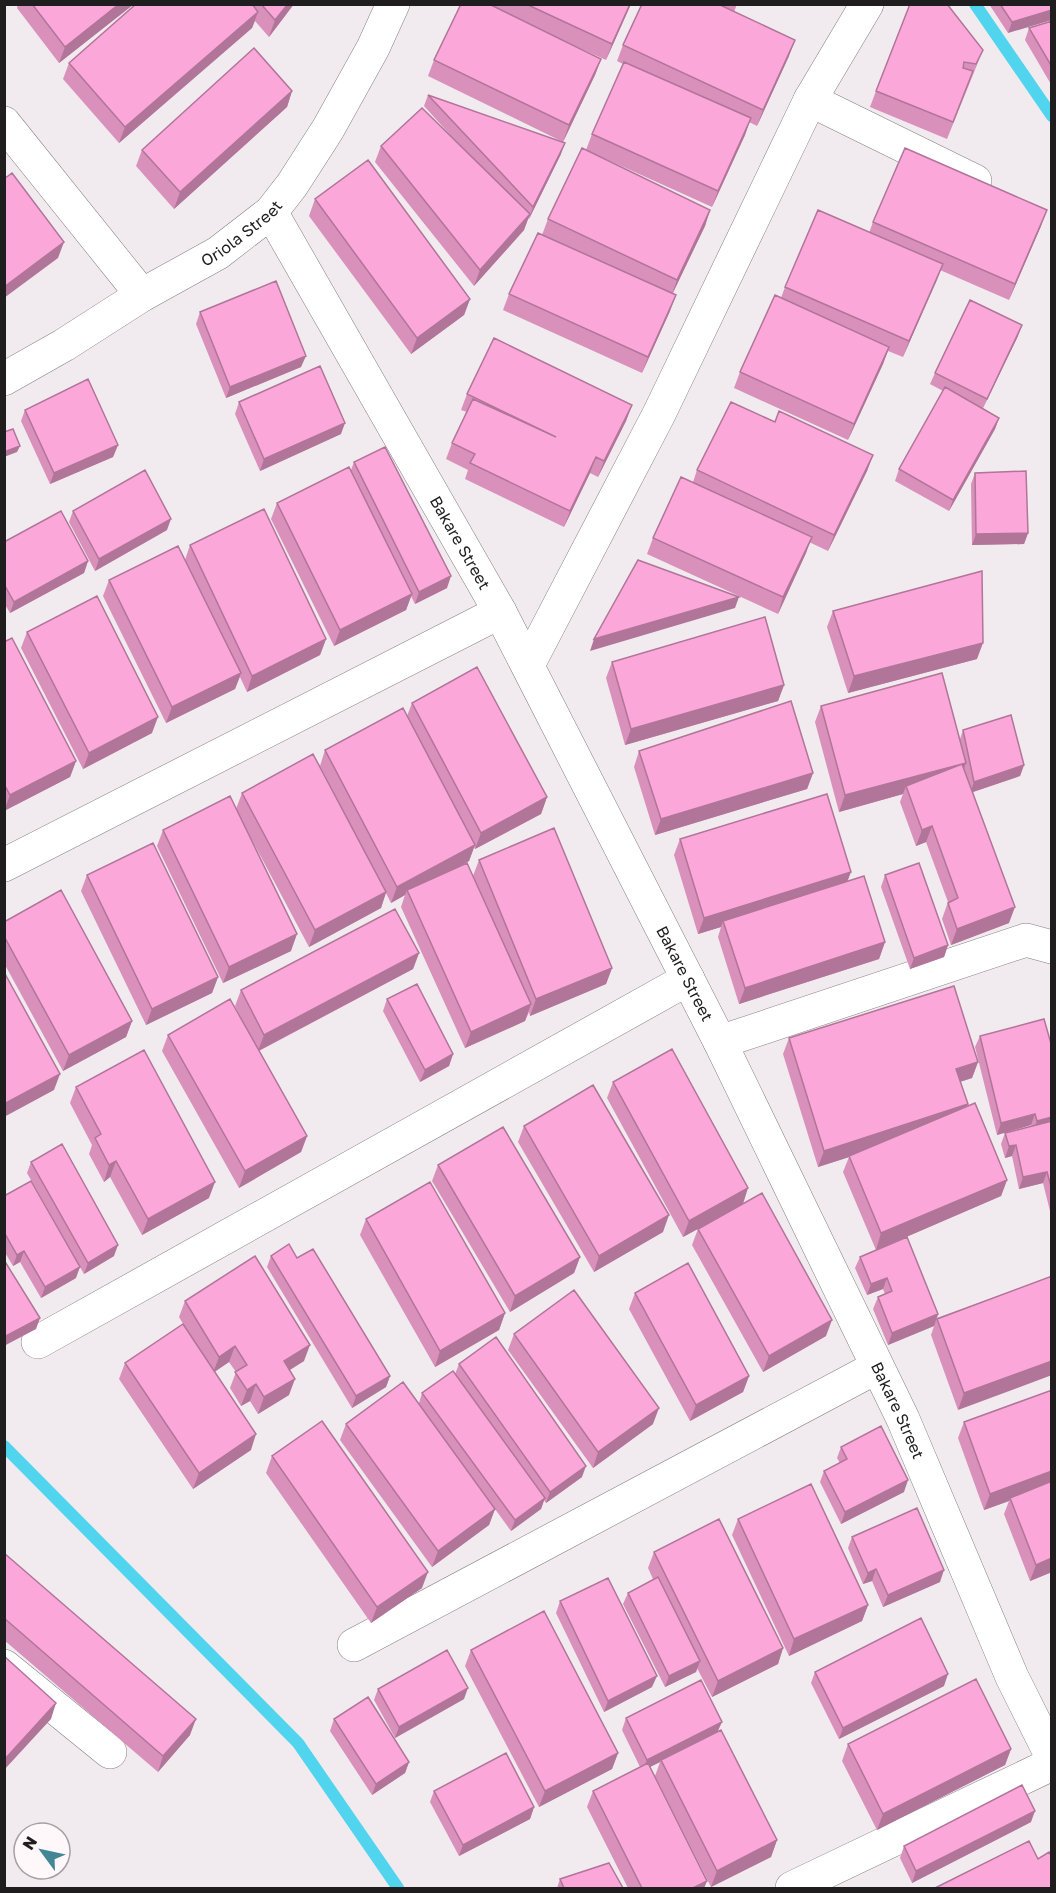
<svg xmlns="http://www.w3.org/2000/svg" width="1056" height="1893" viewBox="0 0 1056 1893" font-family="'Golos Text',sans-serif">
<rect width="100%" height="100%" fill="#f1eaee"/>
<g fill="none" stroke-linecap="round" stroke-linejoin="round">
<path stroke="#51d4ee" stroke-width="12" d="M975 4 1052 116
M4 1446 298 1743 398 1888"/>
<g stroke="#868083" stroke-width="34">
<g id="minor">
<path d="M810 100 975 181"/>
<path d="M4 123 142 295"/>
<path id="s1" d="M271 212 500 612 720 1042 903 1419 1012 1677 1052 1757"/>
<path id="s2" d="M4 379 64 345 142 295 218 253 271 212 292 185 328 129 373 48 393 4"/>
<path d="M528 665 659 414 810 100 867 4"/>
<path d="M4 865 500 612"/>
<path d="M720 1042 1026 940 1052 947"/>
<path d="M38 1342 688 979"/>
<path d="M354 1645 877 1367"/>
<path d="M4 1666 110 1752"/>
<path d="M792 1888 1052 1764"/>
</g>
</g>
<use href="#minor" stroke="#fff" stroke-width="33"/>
</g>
<path fill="#d990bb" d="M18 4H134L59 63 17 8Z
M136 4H294L269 37 255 21 252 28 119 143 63 79 69 63Z
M461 4H631L606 60 562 40 601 59 595 75 563 142 428 76 434 60Z
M642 4H737L734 12 789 56 757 126 749 122 745 135 712 207 586 150 592 134 623 64 617 61 623 45Z
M989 4H1052L1008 33Z
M1052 21V86L1025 40 1029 28Z
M983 50 947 139 870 107 876 91Z
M292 91 287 107 174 209 136 166 142 150Z
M428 95 561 154 529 219 528 218 524 230 474 286 375 162 381 146 462 148 424 106Z
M315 199 470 299 464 315 411 354 309 216Z
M710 210 705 226 672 294 670 311 642 373 503 310 509 294 542 235 548 219Z
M873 222 1041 226 1009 300 940 270 903 357 888 351 883 364 848 440 734 388 740 372 781 298 785 287 869 233Z
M200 312 301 367 226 398 196 324Z
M1018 336 983 408 999 418 995 429 949 511 895 481 899 469 943 391 930 384 935 373Z
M467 394 632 405 626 421 598 477 590 473 564 527 465 479 468 470 446 459 452 443 467 412 461 410Z
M239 402 341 434 260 471 235 414Z
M25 410 118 445 113 457 50 484 21 421Z
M775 422 873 455 867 471 828 551 809 542 806 553 778 614 647 554 653 538 693 482 697 470Z
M354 462 447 588 415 604 411 596 406 610 334 646 271 519 277 503 351 470Z
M975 473 1028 533 1024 544 972 545 971 484Z
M73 511 167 530 95 571 69 522Z
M4 542 88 561 84 573 10 613 4 603Z
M190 545 326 639 320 655 247 692 240 677 235 689 166 723 103 596 109 580 185 560Z
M833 611 977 659 848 693 827 627Z
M27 632 152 733 83 769 21 648Z
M4 642 76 761 70 777 4 811Z
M612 662 784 685 778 701 625 745 606 678Z
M412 703 547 797 541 814 475 849 474 847 469 861 458 867 473 876 479 860 612 968 606 984 530 1016 529 1012 525 1021 465 1048 401 907 405 895 391 903 386 893 381 908 309 947 236 810 291 951 223 983 157 846 163 830 236 809 242 793 346 816 320 766 325 750 407 716Z
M821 706 960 739 963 730 1024 765 1020 776 973 792 1009 923 951 945 942 919 948 902 926 842 916 846 900 802 903 794 839 812 815 722Z
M639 751 813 773 807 789 655 835 634 767Z
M680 839 885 942 879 959 739 1004 718 937 721 927 698 934 674 855Z
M87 875 218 977 212 993 146 1025 81 891Z
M885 875 948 945 944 957 910 969 881 887Z
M4 922 132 1021 126 1037 63 1071 4 963Z
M419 953 413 969 259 1051 307 1136 301 1152 239 1188 162 1051 168 1035 248 1032 235 1006 241 990Z
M387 999 453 1054 449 1066 420 1082 383 1011Z
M980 1036 1052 1047V1219L1043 1183 1019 1189 1012 1156 1005 1158 1001 1144 1005 1133 1031 1126V1125L997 1135 975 1047Z
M789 1038 978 1062 972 1078 960 1082 967 1106 1007 1180 1001 1196 876 1250 843 1172 849 1157 818 1167 783 1054Z
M613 1082 743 1203 826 1336 763 1372 692 1245 698 1229 683 1237 607 1098Z
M76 1087 209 1198 142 1235 110 1177 104 1182 89 1154 92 1145 70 1103Z
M524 1126 663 1232 594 1272 518 1142Z
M31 1162 114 1256 84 1274 27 1173Z
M438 1165 580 1257 574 1273 510 1312 432 1181Z
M4 1196 76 1278 41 1298 20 1262 13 1266 4 1251Z
M366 1219 505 1313 499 1330 435 1367 360 1235Z
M271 1256 297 1258 390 1376 386 1387 352 1408 267 1267Z
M860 1257 938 1314 937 1318 1052 1276 958 1410 931 1335 934 1326 888 1345 873 1309 878 1297 885 1294 883 1289 867 1295 855 1268Z
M635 1293 749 1376 743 1392 690 1421 629 1309Z
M185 1301 304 1361 290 1370 289 1395 258 1414 250 1401 241 1406 230 1388 236 1372 229 1362 215 1371 251 1450 193 1489 119 1379 125 1363 185 1327 179 1317Z
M514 1334 653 1424 593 1468 508 1350Z
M459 1364 582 1477 546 1503 544 1500 541 1509 511 1531 495 1509 489 1525 432 1567 340 1440 346 1424 419 1403 422 1393 455 1374Z
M1052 1390V1572L1030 1581 1004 1514 1009 1501 984 1510 958 1438 964 1422Z
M841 1447 904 1492 841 1524 820 1482 824 1471 840 1463 837 1458Z
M272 1456 422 1588 371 1623 266 1473Z
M738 1519 868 1605 862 1621 789 1656 732 1535Z
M852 1537 940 1582 883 1607 872 1581 863 1584 848 1548Z
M654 1552 783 1648 778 1664 712 1697 697 1668 696 1672 665 1687 623 1604 628 1593 653 1579 648 1568Z
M4 1553 190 1735 158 1772 4 1640Z
M560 1601 652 1687 604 1712 556 1613Z
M471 1650 618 1753 612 1769 539 1807 465 1666Z
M815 1672 944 1686 839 1739 811 1683Z
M378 1689 464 1699 395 1738 374 1700Z
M626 1718 718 1732 777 1840 771 1857 711 1887 655 1776 660 1762 650 1767 707 1881 704 1888H628L587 1807 593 1791 640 1767 622 1730Z
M334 1719 409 1762 405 1773 372 1795 330 1731Z
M848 1744 1011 1749 1005 1765 877 1830 842 1761Z
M434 1791 534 1807 530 1819 459 1856 430 1802Z
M1031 1822 912 1883 900 1858 904 1846Z
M560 1879 623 1888H557Z"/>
<path fill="#b07598" d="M119 4H134L59 63 65 47Z
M288 4H294L269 37 275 20Z
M630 4H631L606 60 612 44Z
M1052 10V20L1008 33 1012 22Z
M258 12 252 28 119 143 125 127Z
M795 40 789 56 757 126 763 110Z
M601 59 595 75 563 142 569 125Z
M292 91 287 107 174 209 180 192Z
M751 118 745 135 712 207 718 191Z
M565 143 561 154 529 219 533 207Z
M710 210 705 226 671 297 677 280Z
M1047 210 1041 226 1009 300 1015 284Z
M530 214 524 230 474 286 480 270Z
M64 242 58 258 4 298V287Z
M943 264 937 280 903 357 909 341Z
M676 295 670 311 642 373 648 357Z
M470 299 464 315 411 354 417 338Z
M1022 325 1018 336 982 410 987 399Z
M889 347 883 364 848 440 854 424Z
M306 356 301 367 226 398 230 387Z
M632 405 626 421 598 477 604 461Z
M999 418 995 429 949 511 953 500Z
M345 423 341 434 260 471 264 459Z
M118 445 113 457 50 484 54 473Z
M20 446 17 452 4 457V452Z
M873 455 867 471 828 551 834 535Z
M596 457 590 473 564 527 570 511Z
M171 519 167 530 95 571 99 559Z
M1028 533 1024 544 972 545 976 534Z
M812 537 806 553 778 614 783 597Z
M88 561 84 573 10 613 14 602Z
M451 576 447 588 415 604 419 592Z
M412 594 406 610 334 646 340 630Z
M739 597 735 608 590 651 594 639Z
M326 639 320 655 247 692 252 676Z
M983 643 977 659 848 693 854 676Z
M241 673 235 689 166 723 172 707Z
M784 685 778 701 625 745 631 729Z
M158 717 152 733 83 769 89 753Z
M76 761 70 777 4 811 10 795Z
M966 763 960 779 906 786 903 794 839 812 845 795Z
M1024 765 1020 776 970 793 974 782Z
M813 773 807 789 655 835 661 819Z
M547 797 541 814 475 849 481 833Z
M932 826 926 842 916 846 922 830Z
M475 845 469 861 408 894 407 890 405 895 391 903 397 887Z
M851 872 845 888 723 921 721 927 698 934 704 918Z
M386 892 381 908 309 947 315 930Z
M1015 907 1009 923 951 945 957 929Z
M297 934 291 951 223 983 229 967Z
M885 942 879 959 739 1004 745 988Z
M948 945 944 957 910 969 914 958Z
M419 953 413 969 258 1051 264 1035Z
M612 968 606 984 530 1016 536 999Z
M218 977 212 993 146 1025 152 1009Z
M531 1004 525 1021 465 1048 471 1032Z
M132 1021 126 1037 63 1071 69 1055Z
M453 1054 449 1066 420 1082 425 1070Z
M978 1062 972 1078 950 1085 956 1069Z
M60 1074 54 1090 4 1117V1104Z
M968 1104 962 1121 818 1167 824 1151Z
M1035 1114 1031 1125 997 1135 1001 1123Z
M1052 1117V1127L1033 1132 1037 1121Z
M307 1136 301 1152 239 1188 245 1171Z
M1016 1145 1012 1156 1005 1158 1009 1146Z
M116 1161 110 1177 104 1182 109 1165Z
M1047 1172 1043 1183 1019 1189 1023 1177Z
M1007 1180 1001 1196 876 1250 881 1233Z
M215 1182 209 1198 142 1235 148 1219Z
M748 1188 743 1204 683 1237 689 1221Z
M669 1215 663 1232 594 1272 599 1256Z
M118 1245 114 1256 84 1274 88 1263Z
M24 1251 20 1262 13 1266 17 1255Z
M580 1257 574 1273 510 1312 515 1296Z
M80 1267 76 1278 41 1298 45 1287Z
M887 1278 883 1289 867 1295 871 1284Z
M505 1313 499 1330 435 1367 440 1351Z
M938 1314 934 1326 888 1345 892 1333Z
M40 1318 36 1329 4 1346V1337Z
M832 1320 826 1336 763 1372 769 1356Z
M310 1345 304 1361 278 1377 284 1361Z
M235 1346 229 1362 213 1373 219 1357Z
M1052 1361V1375L958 1410 964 1393Z
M390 1376 386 1387 352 1408 356 1396Z
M749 1376 743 1392 690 1421 696 1405Z
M295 1379 289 1395 258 1414 264 1397Z
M256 1384 250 1401 241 1406 247 1390Z
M659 1408 653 1424 593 1468 598 1452Z
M256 1434 251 1450 193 1489 199 1473Z
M586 1466 582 1477 546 1503 550 1492Z
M1052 1471V1485L1010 1498 1009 1501 984 1510 990 1494Z
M908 1480 904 1492 841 1524 845 1512Z
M545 1498 541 1509 511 1531 515 1520Z
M495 1509 489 1525 432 1567 438 1551Z
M1052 1558V1572L1030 1581 1036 1565Z
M876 1569 872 1581 863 1584 868 1573Z
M944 1570 940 1582 883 1607 888 1595Z
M428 1572 422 1588 371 1623 377 1607Z
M868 1605 862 1621 789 1656 794 1639Z
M783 1648 778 1664 712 1697 718 1681Z
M700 1661 696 1672 665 1687 669 1676Z
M948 1674 944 1686 839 1739 843 1728Z
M657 1676 652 1687 604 1712 608 1701Z
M468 1688 464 1699 395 1738 399 1727Z
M56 1703 51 1719 4 1770V1760Z
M196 1719 190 1735 158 1772 163 1756Z
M722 1722 717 1733 661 1760 660 1762 642 1771 647 1760Z
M1011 1749 1005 1765 877 1830 883 1814Z
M618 1753 612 1769 539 1807 545 1791Z
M409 1762 405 1773 372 1795 376 1784Z
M534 1807 530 1819 459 1856 463 1845Z
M1035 1811 1031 1822 912 1883 916 1871Z
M777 1840 771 1857 711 1887 717 1871Z
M707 1881 704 1888H693Z"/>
<path fill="#fca7d9" stroke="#b07598" stroke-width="1.5" d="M32 4H119L65 47Z
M136 4H252L258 12 125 127 69 63Z
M261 4H288L275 20Z
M461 4H489L601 59 569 125 434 60Z
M526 4H630L612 44Z
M642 4H718L795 40 763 110 623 45Z
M910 4H947L983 50 976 64 964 62 963 68 973 71 953 122 876 91Z
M1000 4H1052V10L1012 22Z
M1052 21V67L1029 28Z
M254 48 292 91 180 192 142 150Z
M624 62 751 118 718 191 592 134Z
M428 95 565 143 533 207Z
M422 108 530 214 480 270 381 146Z
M582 148 710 210 677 280 548 219Z
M905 148 1047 210 1015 284 873 222Z
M368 160 470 299 417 338 315 199Z
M12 173 64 242 4 287V179Z
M818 210 943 264 909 341 785 287Z
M538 233 676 295 648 357 509 294Z
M276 281 306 356 230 387 200 312Z
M775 295 889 347 854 424 740 372Z
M970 300 1022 325 987 399 935 373Z
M494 338 632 405 604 461 596 457 570 511 470 463 475 454 452 443 473 399 556 437 467 394Z
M320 366 345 423 264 459 239 402Z
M88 379 118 445 54 473 25 410Z
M945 387 999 418 953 500 899 469Z
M731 402 775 422 779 411 873 455 834 535 697 470Z
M13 429 20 446 4 452V432Z
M385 447 451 576 419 592 354 462Z
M349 467 412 594 340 630 277 503Z
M145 470 171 519 99 559 73 511Z
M1026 471 1028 533 976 534 975 473Z
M681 477 812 537 783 597 653 538Z
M264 509 326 639 252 676 190 545Z
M61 511 88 561 14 602 4 584V542Z
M178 546 241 673 172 707 109 580Z
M638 560 739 597 594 639Z
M982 571 983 643 854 676 833 611Z
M97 596 158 717 89 753 27 632Z
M765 617 784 685 631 729 612 662Z
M12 638 76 761 10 795 4 784V642Z
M477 667 547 797 481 833 412 703Z
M942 673 966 763 845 795 821 706Z
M791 701 813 773 661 819 639 751Z
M403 708 475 845 397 887 325 750Z
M1011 715 1024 765 974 782 963 730Z
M313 754 386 892 315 930 242 793Z
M962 764 1015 907 957 929 948 903 958 898 932 826 922 830 906 786Z
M827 794 851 872 704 918 680 839Z
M230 796 297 934 229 967 163 830Z
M554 828 612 968 536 999 479 860Z
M153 843 218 977 152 1009 87 875Z
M467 863 531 1004 471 1032 407 890Z
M919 863 948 945 914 958 885 875Z
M864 876 885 942 745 988 723 921Z
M61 890 132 1021 69 1055 4 936V922Z
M395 909 419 953 264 1035 241 990Z
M4 972 60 1074 4 1104Z
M417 984 453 1054 425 1070 387 999Z
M954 986 978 1062 956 1069 968 1104 824 1151 789 1038Z
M230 999 307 1136 245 1171 168 1035Z
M1044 1019 1052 1047V1117L1037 1121 1035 1114 1001 1123 980 1036Z
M672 1049 748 1188 689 1221 613 1082Z
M144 1050 215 1182 148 1219 116 1161 109 1165 95 1138 101 1134 76 1087Z
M593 1085 669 1215 599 1256 524 1126Z
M975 1103 1007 1180 881 1233 849 1156Z
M1052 1121V1190L1047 1172 1023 1177 1016 1145 1009 1146 1005 1133Z
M503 1127 580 1257 515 1296 438 1165Z
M62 1144 118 1245 88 1263 31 1162Z
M31 1181 80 1267 45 1287 24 1251 17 1255 4 1232V1196Z
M430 1182 505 1313 440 1351 366 1219Z
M762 1193 832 1320 769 1356 698 1229Z
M907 1237 938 1314 892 1333 878 1297 892 1291 887 1278 871 1284 860 1257Z
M289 1244 297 1258 313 1249 390 1376 356 1396 271 1256Z
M255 1256 310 1345 284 1361 295 1379 264 1397 256 1384 247 1390 235 1372 247 1365 235 1346 219 1357 185 1301Z
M4 1260 40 1318 4 1337Z
M688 1263 749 1376 696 1405 635 1293Z
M1052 1276V1361L964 1393 937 1319Z
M574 1290 659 1408 598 1452 514 1334Z
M183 1324 256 1434 199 1473 125 1363Z
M496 1337 586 1466 550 1492 459 1364Z
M453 1371 545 1498 515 1520 422 1393Z
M403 1382 495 1509 438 1551 346 1424Z
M1052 1390V1471L990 1494 964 1422Z
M322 1421 428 1572 377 1607 272 1456Z
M881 1426 908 1480 845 1512 824 1471 847 1459 841 1447Z
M1052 1481V1558L1036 1565 1010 1498Z
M811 1484 868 1605 794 1639 738 1519Z
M917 1508 944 1570 888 1595 876 1569 868 1573 852 1537Z
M719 1519 783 1648 718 1681 654 1552Z
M4 1553 196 1719 163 1756 4 1618Z
M658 1577 700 1661 669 1676 628 1593Z
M608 1578 657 1676 608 1701 560 1601Z
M544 1611 618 1753 545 1791 471 1650Z
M921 1618 948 1674 843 1728 815 1672Z
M447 1650 468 1688 399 1727 378 1689Z
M4 1656 56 1703 4 1760Z
M976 1679 1011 1749 883 1814 848 1744Z
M701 1680 722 1722 647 1760 626 1718Z
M368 1697 409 1762 376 1784 334 1719Z
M721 1730 777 1840 717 1871 661 1760Z
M506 1753 534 1807 463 1845 434 1791Z
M648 1763 707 1881 693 1888H642L593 1791Z
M1022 1785 1035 1811 916 1871 904 1846Z
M1029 1841 1038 1859 1049 1852 1052 1857V1888H935Z
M609 1863 623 1888H564L560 1879Z"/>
<g text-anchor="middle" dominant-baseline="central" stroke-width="4.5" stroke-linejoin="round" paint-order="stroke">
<g font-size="16" fill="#1f1d1e" stroke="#fff8fb">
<text stroke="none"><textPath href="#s2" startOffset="279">Oriola Street</textPath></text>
<text stroke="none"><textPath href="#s1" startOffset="381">Bakare Street</textPath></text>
<text stroke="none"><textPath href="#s1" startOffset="867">Bakare Street</textPath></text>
<text stroke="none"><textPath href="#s1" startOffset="1353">Bakare Street</textPath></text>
</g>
</g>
<rect width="1056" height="1893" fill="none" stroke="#1f1d1e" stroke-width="12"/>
<g transform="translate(42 1851) rotate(303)"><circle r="28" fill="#fff8fb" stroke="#a5a0a3" stroke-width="1.5"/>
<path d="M0-4.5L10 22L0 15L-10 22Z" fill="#438695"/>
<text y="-9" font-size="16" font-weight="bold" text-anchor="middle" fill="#1f1d1e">N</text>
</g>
</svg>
